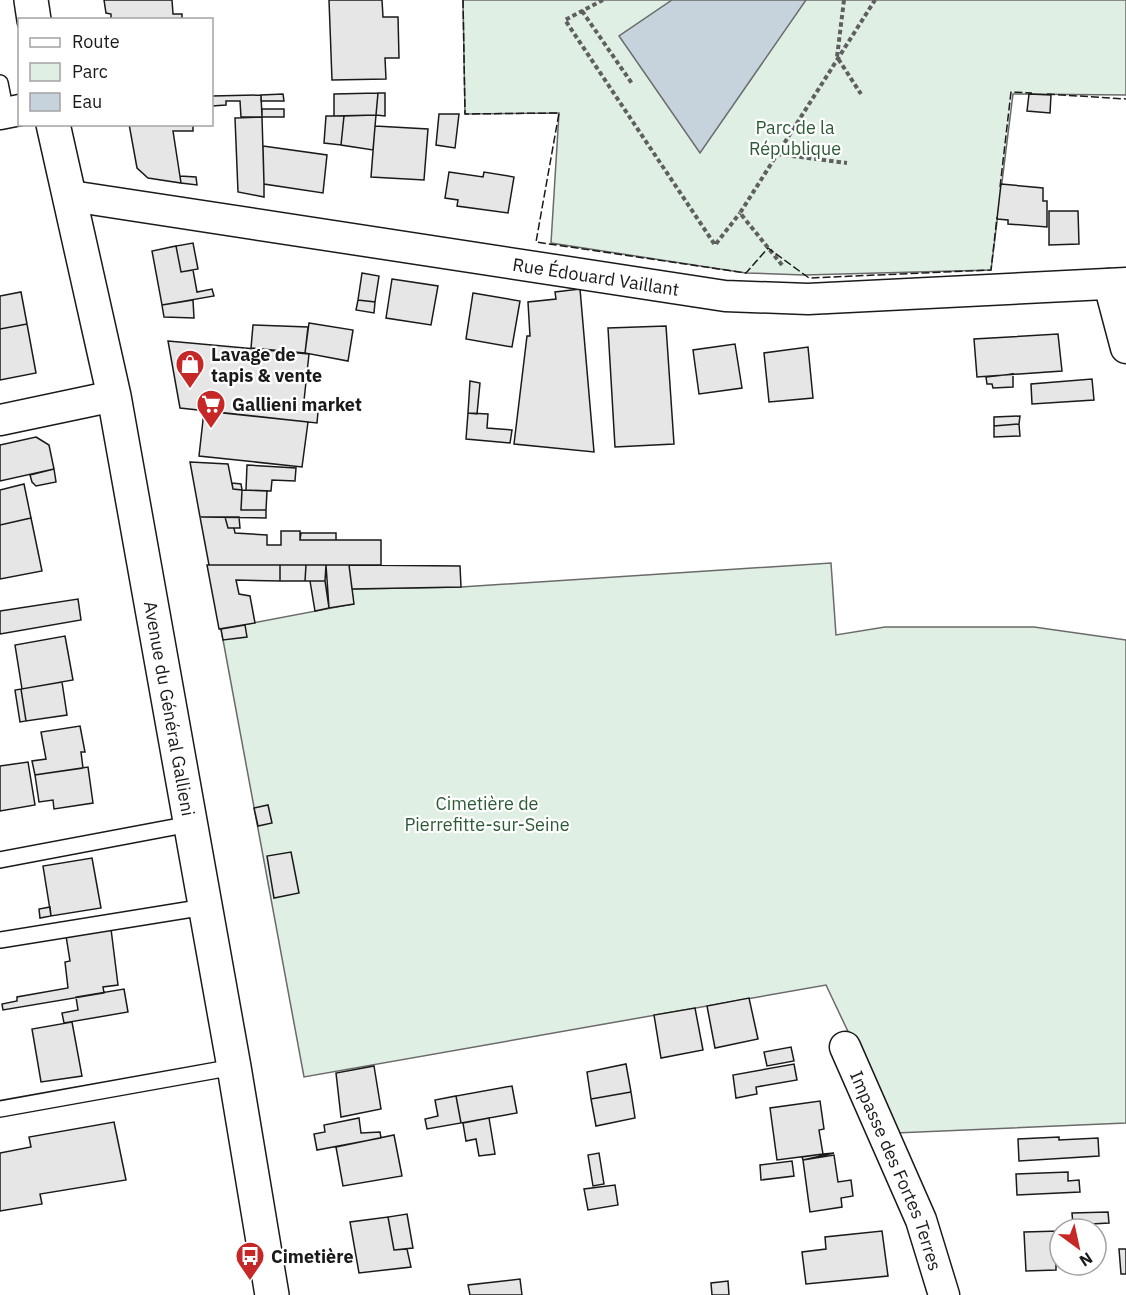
<svg xmlns="http://www.w3.org/2000/svg" width="1126" height="1295" viewBox="0 0 1126 1295" font-family="'IBM Plex Sans',sans-serif">
<rect width="100%" height="100%" fill="#fff"/>
<path fill="#e0efe3" stroke="#6a6a6a" stroke-width="1.5" d="M463 0H1126V95L1013 94 991 270 804 275 746 273 551 243 559 113 465 114Z
M831 563 836 635 885 627H1034L1126 640V1123L896 1133 826 985 304 1077 221 629 353 604 352 589 461 587Z"/>
<path fill="#c6d2dc" stroke="#6a6a6a" stroke-width="1.5" d="M672 0H806L700 153 619 36Z"/>
<path fill="#e6e6e6" stroke="#1a1a1a" stroke-width="1.5" d="M104 0H172L173 14H182V20H111V14L106 13Z
M329 0H382L383 17H398L399 58H385L386 79 332 80Z
M378 93H385V116L376 115Z
M378 93 376 115 334 116V94Z
M283 94 284 101H261V95Z
M1029 94 1051 95 1050 113 1027 111Z
M261 95 262 117H241L240 101H226V105L212 106V96Z
M262 109H284V117H262Z
M439 114H459L455 148 436 145Z
M376 115 373 150 341 145 344 116Z
M326 116H344L341 145 324 143Z
M262 117 264 184V197L238 192 235 118Z
M129 124H193V131H173L181 183 148 178 137 168Z
M375 126 428 129 424 180 371 177Z
M263 146 327 155 323 193 264 184Z
M449 172 483 177 484 172 514 177 508 213 457 206 458 200 445 198Z
M180 176 196 177 197 185 181 183Z
M1001 184 1043 188V201H1047V227L1008 224V220L997 219Z
M1049 211H1078L1079 244 1049 245Z
M193 243 198 269 181 272 176 246Z
M176 246 181 272 193 270 197 292 212 289 214 296 162 305 152 251Z
M362 273 379 276 375 302 358 300Z
M392 279 438 286 431 325 386 318Z
M580 289 594 452 514 444 527 336H530L528 302 556 299 555 292Z
M21 292 27 324 0 329V296Z
M473 293 520 301 512 347 466 339Z
M193 300 194 318 164 317 162 305Z
M358 300 375 302 374 313 356 310Z
M309 323 353 330 348 361 305 353Z
M27 324 36 373 0 380V329Z
M253 325 308 327 305 353 251 348Z
M666 326 674 444 615 447 608 328Z
M1058 334 1062 371 977 377 974 339Z
M168 341 309 354 303 410 318 412 317 423 180 408Z
M735 344 742 388 699 394 693 350Z
M808 347 813 398 769 402 764 353Z
M1013 374V387L993 388 992 384H987L986 377Z
M1092 379 1094 400 1032 404 1031 384Z
M470 381 480 383 477 414 468 413Z
M204 411 308 422 302 467 199 456Z
M468 413 488 414 487 428 512 430 510 443 466 439Z
M1020 416 1019 424 994 426V417Z
M1019 424 1020 436 994 437V426Z
M36 437 49 445 54 469 0 481V445Z
M190 462 228 464 233 489 242 490 241 510H266V518L200 517Z
M247 465 296 468 295 481 272 480 271 491 246 490Z
M54 469 56 482 36 486 32 482 30 475Z
M232 483 241 484 242 490 233 489Z
M24 484 31 518 0 525V490Z
M242 490 267 491 266 510H241Z
M200 517H225L228 528H234L235 533 267 535V545H281V531H300V540H381V565H209Z
M225 517H239L240 528H228Z
M31 518 42 571 0 579V525Z
M301 533H336V540H300Z
M207 565H280V581L236 580 239 594 250 596 255 623 219 629Z
M280 565H306L305 581H280Z
M306 565H326L325 581H305Z
M326 565H349L354 604 329 608Z
M349 565 460 566 461 587 352 589Z
M310 581H325L329 608 315 611Z
M78 599 81 620 0 634V611Z
M245 625 247 637 223 640 221 629Z
M65 636 73 680 22 689 15 645Z
M62 682 67 715 26 721 21 689Z
M21 689 26 721 20 722 15 690Z
M80 726 85 752H81L83 768 35 775 32 761 46 759 41 732Z
M28 762 35 805 0 811V766Z
M88 767 93 803 54 809 53 800 39 802 35 775Z
M268 805 272 823 258 826 254 808Z
M291 852 299 893 274 898 267 856Z
M92 858 101 908 51 916 43 866Z
M50 907 51 916 40 918 39 909Z
M111 929 118 985 103 987 104 993 3 1010 2 1004 17 1001V997L68 988 65 962 70 961 66 936Z
M124 989 128 1012 64 1023 62 1013 78 1010 76 997Z
M749 998 758 1039 715 1048 707 1006Z
M695 1008 703 1050 661 1058 654 1015Z
M72 1022 82 1076 41 1082 32 1029Z
M791 1047 794 1061 767 1066 764 1052Z
M626 1064 631 1092 591 1099 587 1072Z
M794 1064 797 1080 756 1087 757 1094 736 1098 733 1075Z
M374 1066 381 1109 341 1117 336 1073Z
M512 1086 517 1113 461 1123 456 1096Z
M631 1092 635 1118 596 1126 591 1099Z
M456 1096 461 1123 427 1129 425 1119 438 1116 435 1100Z
M820 1101 824 1129 819 1130 823 1154 777 1160 770 1108Z
M359 1118 361 1133 380 1132 381 1138 317 1150 314 1134 325 1132 324 1125Z
M489 1118 495 1154 479 1156 476 1139 466 1141 463 1123Z
M114 1122 126 1180 40 1194 42 1204 0 1211V1153L31 1147 29 1137Z
M394 1135 402 1176 343 1186 336 1147Z
M1059 1137V1140L1098 1138 1099 1156 1019 1161 1018 1139Z
M599 1153 604 1184 593 1186 588 1155Z
M834 1153 803 1160 802 1157 823 1154Z
M834 1155 838 1182 851 1180 853 1196 841 1198 842 1207 810 1212 803 1160Z
M792 1161 794 1176 761 1180 760 1165Z
M1068 1172V1181L1079 1180 1080 1192 1017 1195 1016 1174Z
M615 1185 618 1205 588 1210 584 1189Z
M1108 1212 1109 1223 1073 1225 1072 1213Z
M407 1214 413 1248 394 1250 388 1217Z
M388 1217 394 1250 407 1249 411 1267 359 1273 350 1222Z
M882 1231 888 1276 806 1284 802 1252 826 1249 825 1237Z
M1060 1231V1262L1056 1263V1270L1026 1271 1024 1232Z
M1119 1249H1126V1274H1121Z
M520 1279 522 1295H470L468 1285Z
M728 1281 729 1295H712L711 1283Z"/>
<g fill="none" stroke-linecap="round" stroke-linejoin="round">
<g stroke="#1a1a1a" stroke-width="18">
<path id="service" d="M0 83 6 113
M0 860 190 824
M0 940 205 907
M0 1109 234 1067"/>
</g>
<g stroke="#1a1a1a" stroke-width="33">
<g id="minor">
<path d="M0 114 20 110"/>
<path id="s1" d="M71 196 725 296 808 299 1126 283"/>
<path d="M1109 284 1126 348"/>
<path d="M0 420 114 396"/>
<path id="s2" d="M845 1047 921 1220 944 1295"/>
</g>
</g>
<g stroke="#1a1a1a" stroke-width="36">
<g id="tertiary">
<path d="M31 0 34 20"/>
<path id="s3" d="M53 124 114 396 234 1067 272 1295"/>
</g>
</g>
<path stroke="#5f5f5f" stroke-width="4" stroke-dasharray="4.5 3" stroke-linecap="butt" d="M603 0 565 20 715 245 740 213
M844 0 837 57 861 94
M582 11 633 85
M777 154 847 163
M782 265 740 213 875 0"/>
<use href="#service" stroke="#fff" stroke-width="15"/>
<use href="#minor" stroke="#fff" stroke-width="30"/>
<use href="#tertiary" stroke="#fff" stroke-width="33"/>
<path stroke="#1a1a1a" stroke-width="1.5" stroke-dasharray="8 3" stroke-linecap="butt" d="M463 0 465 114 559 113 536 242 746 273 768 248 809 278 991 270 997 217
M1047 94 1126 99
M1000 187 1011 92 1032 93"/>
</g>
<defs>
<g id="shop-pin" transform="scale(1.5)"><path d="M0 17L-7.5 6A9.5 9.5 0 1 1 7.5 6Z" fill="#c62828" stroke="#fff"/><path d="M-5-2.5h2.3a2.7 3.5 0 0 1 5.4 0H5L5.5 6h-11ZM-1.5-2.5h3a1.5 2.3 0 0 0-3 0Z" fill="#fff"/></g>
<g id="supermarket-pin" transform="scale(1.5)"><path d="M0 17L-7.5 6A9.5 9.5 0 1 1 7.5 6Z" fill="#c62828" stroke="#fff"/><path d="M-6-5.5h2.5l.6 2H6L4.5 2H-2.5L-4.4-4H-6ZM-1.5 3.2a1.3 1.3 0 1 0 .1 0ZM3 3.2a1.3 1.3 0 1 0 .1 0Z" fill="#fff"/></g>
<g id="bus-pin" transform="scale(1.5)"><path d="M0 17L-7.5 6A9.5 9.5 0 1 1 7.5 6Z" fill="#c62828" stroke="#fff"/><path d="M-5-6H5V4H4V6H2V4H-2V6H-4V4H-5ZM-3.5-4V0h7V-4ZM-3.5 1.2v1.5H-2V1.2ZM2 1.2v1.5H3.5V1.2Z" fill="#fff"/></g>
</defs>
<g fill-rule="evenodd">
<use href="#shop-pin" x="190" y="364"/>
<use href="#supermarket-pin" x="211" y="404"/>
<use href="#bus-pin" x="250" y="1256"/>
</g>
<g text-anchor="middle" dominant-baseline="central" stroke-width="4.5" stroke-linejoin="round" paint-order="stroke">
<g font-size="18" fill="#2b5a34" stroke="#fff">
<text x="795" y="127">Parc de la<tspan x="795" dy="21">République</tspan></text>
<text x="487" y="803">Cimetière de<tspan x="487" dy="21">Pierrefitte-sur-Seine</tspan></text>
</g>
<g font-size="18" fill="#1a1a1a" stroke="#fff">
<text stroke="none"><textPath href="#s1" startOffset="531">Rue Édouard Vaillant</textPath></text>
<text stroke="none"><textPath href="#s3" startOffset="596">Avenue du Général Gallieni</textPath></text>
<text stroke="none"><textPath href="#s2" startOffset="134">Impasse des Fortes Terres</textPath></text>
</g>
<g font-size="18" font-weight="bold" fill="#1a1a1a" stroke="#fff" text-anchor="start">
<text x="211" y="354">Lavage de<tspan x="211" dy="21">tapis &amp; vente</tspan></text>
<text x="232" y="404">Gallieni market</text>
<text x="271" y="1256">Cimetière</text>
</g>
</g>
<rect x="18" y="18" width="195" height="108" fill="#ffffff" stroke="#a3a3a3" stroke-width="1.5"/>
<rect x="30" y="38" width="30" height="9" fill="#ffffff" stroke="#a3a3a3" stroke-width="1.5"/>
<text x="72" y="48" font-size="18" fill="#1a1a1a">Route</text>
<rect x="30" y="63" width="30" height="18" fill="#e0efe3" stroke="#a3a3a3" stroke-width="1.5"/>
<text x="72" y="78" font-size="18" fill="#1a1a1a">Parc</text>
<rect x="30" y="93" width="30" height="18" fill="#c6d2dc" stroke="#a3a3a3" stroke-width="1.5"/>
<text x="72" y="108" font-size="18" fill="#1a1a1a">Eau</text>
<g transform="translate(1078 1247) rotate(147)"><circle r="28" fill="#ffffff" stroke="#a3a3a3" stroke-width="1.5"/>
<path d="M0-4.5L10 22L0 15L-10 22Z" fill="#c62828"/>
<text y="-9" font-size="16" font-weight="bold" text-anchor="middle" fill="#1a1a1a">N</text>
</g>
</svg>
